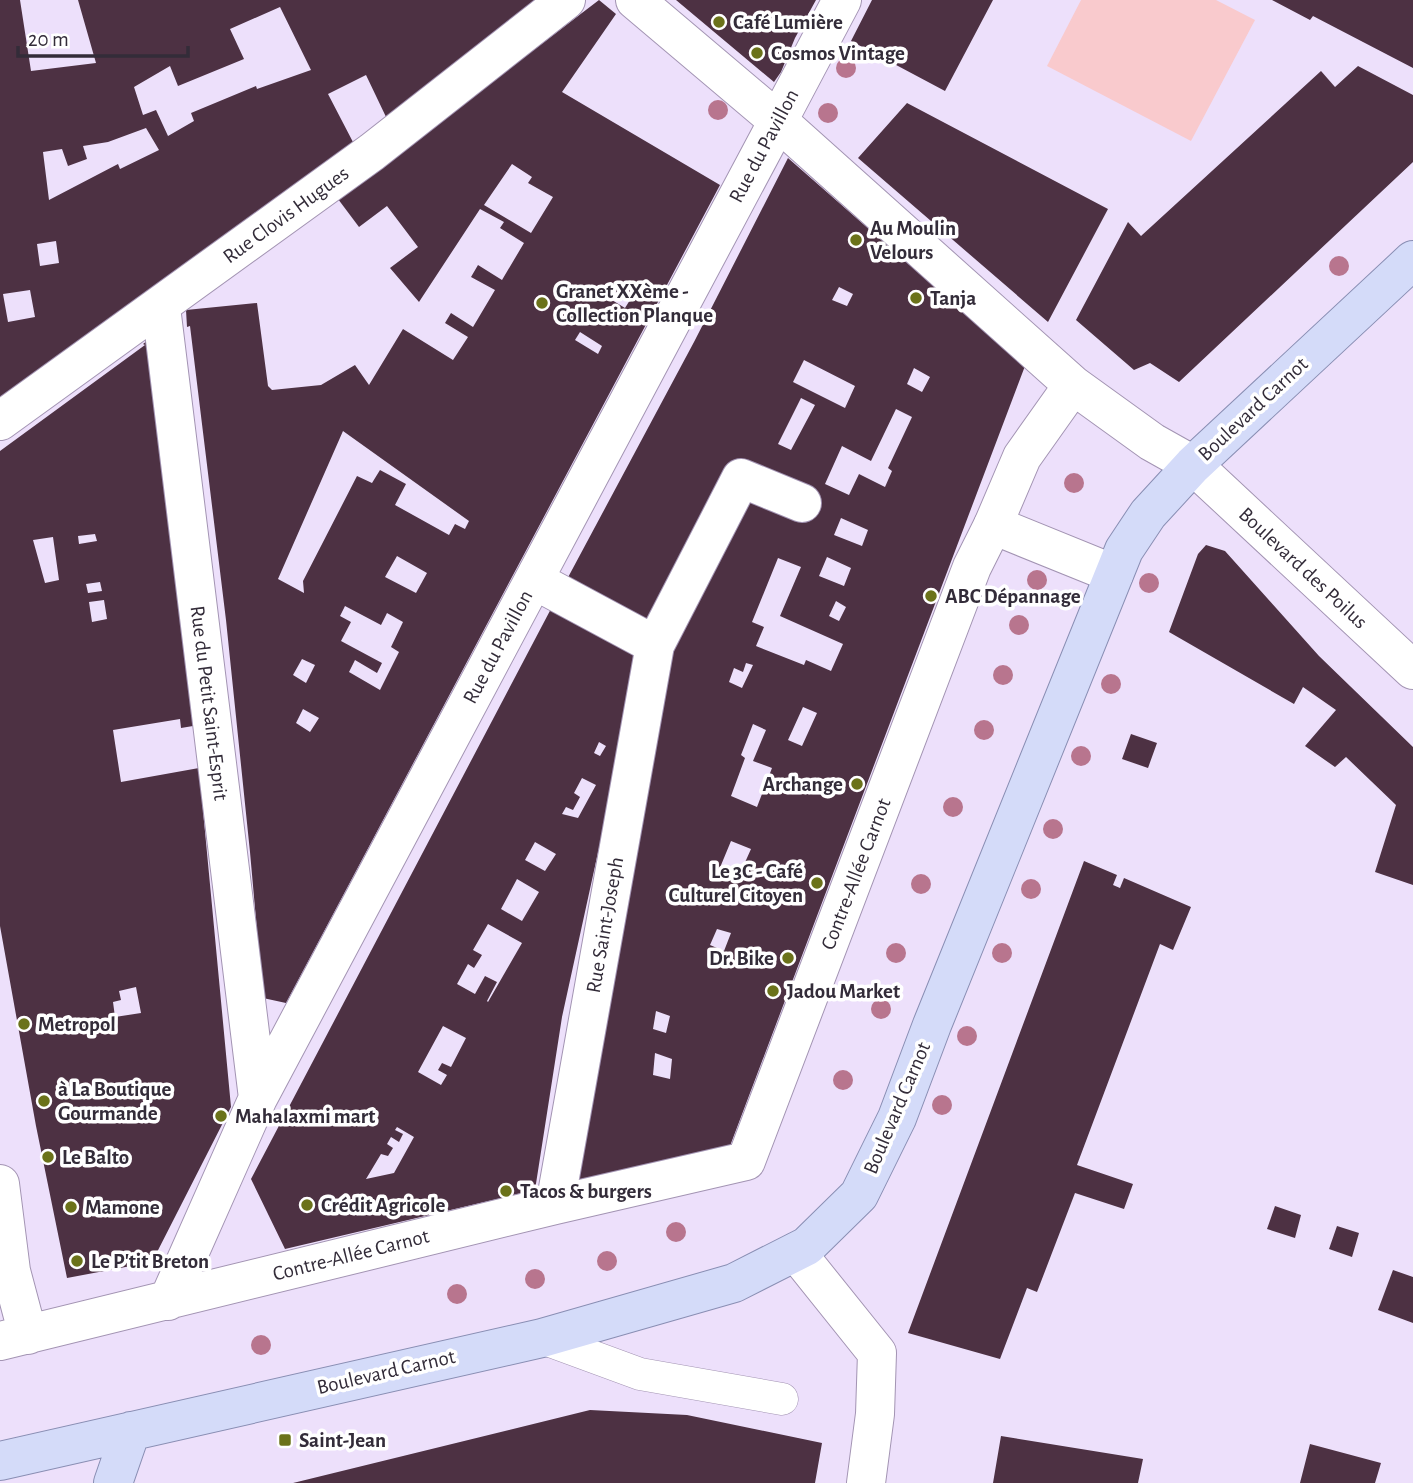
<svg xmlns="http://www.w3.org/2000/svg" width="1413" height="1483" viewBox="0 0 1413 1483" font-family="'Alegreya Sans',sans-serif">
<rect width="100%" height="100%" fill="#ede0fb"/>
<path fill="#f9cacd" d="M1081 0H1216L1255 20 1191 141 1047 66Z"/>
<path fill="#4d3143" fill-rule="evenodd" d="M0 0H20L31 71 96 63 78 0H545L387 119 366 75 328 94 354 144 0 409ZM280 7 311 70 257 89 256 86 191 113 194 121 168 136 156 110 143 115 134 87 170 66 178 86 244 59 230 29ZM146 128 159 150 120 169 118 164 49 200 43 152 62 149 68 166 87 159 83 146 108 142ZM56 241 59 263 40 266 37 244ZM30 290 35 317 8 322 3 294Z
M599 0 616 14 562 92 720 185 286 1003 263 998 250 852 226 620 190 326 187 327 186 310 257 303 268 386 272 390 321 385 355 365 369 385 403 329 453 360 468 337 445 323 451 313 473 327 495 290 471 277 478 265 502 280 524 243 500 228 504 222 480 209 419 302 390 268 418 247 387 206 359 227 338 199ZM512 164 532 177 528 183 553 197 531 233 484 205ZM607 287 630 300 625 308 602 294ZM580 332 602 346 598 354 575 340ZM343 431 469 521 465 529 455 524 449 535 395 505 406 484 380 470 372 483 357 476 303 581 304 593 278 579ZM397 556 427 573 416 593 385 577ZM345 606 381 625 387 613 403 622 391 647 399 652 380 690 349 672 355 660 377 673 382 663 341 641 351 622 340 616ZM302 659 315 665 306 683 293 675ZM303 709 319 718 310 732 296 723Z
M676 0H816L795 38 781 72 774 82Z
M872 0H993L945 91 851 41Z
M1272 0H1413V68L1313 16 1310 20Z
M1358 66 1413 95V162L1179 382 1150 363 1134 370 1076 320 1128 222 1141 236 1321 71 1335 87Z
M907 103 1108 209 1048 322 858 158Z
M788 158 1025 366 730 1146 573 1181 612 921 672 631 691 597 707 556 744 488 797 515 806 492 736 461 648 629 565 583 694 342ZM839 287 853 294 847 306 832 300ZM804 360 855 386 845 408 793 382ZM914 368 930 377 922 392 907 384ZM801 398 815 405 791 450 778 444ZM896 409 912 417 888 468 892 471 885 487 859 474 849 495 825 484 842 446 871 461ZM841 518 868 530 862 546 834 535ZM827 557 851 568 844 586 819 576ZM778 558 801 567 780 616 843 644 831 671 806 660 804 665 756 646 764 627 752 622ZM836 601 846 607 839 621 829 616ZM746 663 753 665 742 688 729 682 734 668 743 672ZM803 707 817 713 802 746 788 740ZM753 724 766 730 753 761 772 768 757 807 731 796 745 758 741 755ZM731 841 751 849 738 878 719 870ZM717 929 731 933 724 951 710 945ZM656 1011 670 1016 666 1033 653 1029ZM655 1053 672 1059 670 1079 653 1075Z
M147 341 193 726 181 728 180 719 113 730 121 782 199 768 231 1107 152 1262 67 1278 36 1126 0 926V451L145 345 143 344ZM95 534 97 541 79 544 78 536ZM53 537 59 580 45 583 33 540ZM100 582 102 591 88 593 86 584ZM104 600 107 619 92 622 89 602ZM136 987 141 1013 115 1017 113 1002 121 1000 119 991Z
M1206 545 1225 551 1319 656 1413 747V885L1375 872 1396 805 1346 757 1335 767 1305 746 1336 710 1303 687 1294 704 1169 632 1198 554Z
M553 605 641 656 562 1017 535 1190 285 1249 251 1179ZM599 742 606 746 600 756 594 753ZM582 778 596 785 578 818 562 814 566 807 573 810 580 797 574 793ZM535 842 556 854 545 871 525 860ZM517 879 539 892 522 921 501 909ZM488 924 522 943 488 1002 487 1001 497 982 485 976 475 994 457 984 468 964 474 968 482 955 473 950ZM443 1026 466 1038 451 1067 442 1063 438 1070 447 1075 441 1085 418 1072ZM397 1127 414 1137 394 1173 366 1179 381 1154 388 1156 393 1148 387 1144 391 1137 399 1142 403 1134 395 1130Z
M1131 734 1157 743 1148 768 1122 759Z
M1084 861 1117 875 1113 885 1120 888 1124 878 1191 907 1173 950 1160 944 1077 1165 1133 1184 1124 1209 1075 1193 1037 1292 1027 1288 1000 1359 908 1333Z
M1275 1206 1301 1215 1295 1238 1267 1229Z
M1337 1226 1359 1233 1352 1257 1329 1249Z
M1393 1270 1413 1277V1323L1378 1310Z
M590 1410 687 1415 822 1443 815 1483H293Z
M1001 1436 1143 1459 1138 1483H993Z
M1310 1444 1381 1463 1375 1483H1300Z"/>
<g fill="none" stroke-linecap="round" stroke-linejoin="round">
<g stroke="#a394b3" stroke-width="33">
<path id="service" d="M542 1338 640 1374 782 1399"/>
</g>
<g stroke="#a394b3" stroke-width="40">
<path id="pedestrian" d="M161 307 258 1098
M0 421 372 152 566 0
M534 580 655 645 555 1205
M655 645 741 478 802 503
M0 1184 11 1271 28 1335
M796 1252 877 1353 875 1414 866 1483
M168 1301 258 1098 778 121
M0 1341 555 1205 746 1161 972 567 993 525"/>
</g>
<g stroke="#a394b3" stroke-width="40">
<path id="minor" d="M635 0 778 121 1073 385 1152 442 1193 465
M778 121 842 0
M1073 385 1022 457 993 525 1114 574"/>
</g>
<g stroke="#a394b3" stroke-width="40">
<path id="tertiary" d="M1193 465 1413 670"/>
</g>
<g stroke="#898eb3" stroke-width="40">
<path id="primary" d="M0 1461 542 1338 734 1283 807 1246 859 1195 897 1118 932 1025 1124 550 1148 514 1193 465 1413 260
M113 1483 131 1431"/>
</g>
<use href="#service" stroke="#fff" stroke-width="32"/>
<use href="#pedestrian" stroke="#fff" stroke-width="38"/>
<use href="#minor" stroke="#fff" stroke-width="38"/>
<use href="#tertiary" stroke="#fff" stroke-width="38"/>
<use href="#primary" stroke="#d4dbf9" stroke-width="38"/>
</g>
<g fill="#b8758e">
<circle cx="846" cy="68" r="10"/>
<circle cx="718" cy="110" r="10"/>
<circle cx="828" cy="113" r="10"/>
<circle cx="1339" cy="266" r="10"/>
<circle cx="1074" cy="483" r="10"/>
<circle cx="1037" cy="580" r="10"/>
<circle cx="1149" cy="583" r="10"/>
<circle cx="1019" cy="625" r="10"/>
<circle cx="1003" cy="675" r="10"/>
<circle cx="1111" cy="684" r="10"/>
<circle cx="984" cy="730" r="10"/>
<circle cx="1081" cy="756" r="10"/>
<circle cx="953" cy="807" r="10"/>
<circle cx="1053" cy="829" r="10"/>
<circle cx="921" cy="884" r="10"/>
<circle cx="1031" cy="889" r="10"/>
<circle cx="896" cy="953" r="10"/>
<circle cx="1002" cy="953" r="10"/>
<circle cx="881" cy="1009" r="10"/>
<circle cx="967" cy="1036" r="10"/>
<circle cx="843" cy="1080" r="10"/>
<circle cx="942" cy="1105" r="10"/>
<circle cx="676" cy="1232" r="10"/>
<circle cx="607" cy="1261" r="10"/>
<circle cx="535" cy="1279" r="10"/>
<circle cx="457" cy="1294" r="10"/>
<circle cx="261" cy="1345" r="10"/>
</g>
<g fill="#6b721a" stroke="#fff" stroke-width="2.5">
<circle cx="719" cy="22" r="7"/>
<circle cx="757" cy="53" r="7"/>
<circle cx="856" cy="240" r="7"/>
<circle cx="916" cy="298" r="7"/>
<circle cx="542" cy="303" r="7"/>
<circle cx="931" cy="596" r="7"/>
<circle cx="857" cy="784" r="7"/>
<circle cx="817" cy="883" r="7"/>
<circle cx="788" cy="958" r="7"/>
<circle cx="773" cy="991" r="7"/>
<circle cx="24" cy="1024" r="7"/>
<circle cx="44" cy="1101" r="7"/>
<circle cx="221" cy="1116" r="7"/>
<circle cx="48" cy="1157" r="7"/>
<circle cx="506" cy="1191" r="7"/>
<circle cx="307" cy="1205" r="7"/>
<circle cx="71" cy="1207" r="7"/>
<circle cx="77" cy="1261" r="7"/>
<rect x="278" y="1433" width="14" height="14" rx="3.5"/>
</g>
<g text-anchor="middle" dominant-baseline="central" stroke-width="7" stroke-linejoin="round" paint-order="stroke">
<g font-size="21" font-weight="bold" fill="#332c39" stroke="#fff" text-anchor="start">
<text x="733" y="22">Café Lumière</text>
<text x="771" y="53">Cosmos Vintage</text>
<text x="870" y="228">Au Moulin<tspan x="870" dy="24">Velours</tspan></text>
<text x="556" y="291">Granet XXème -<tspan x="556" dy="24">Collection Planque</tspan></text>
<text x="930" y="298">Tanja</text>
<text x="945" y="596">ABC Dépannage</text>
<text x="843" y="784" text-anchor="end">Archange</text>
<text x="803" y="871" text-anchor="end">Le 3C - Café<tspan x="803" dy="24">Culturel Citoyen</tspan></text>
<text x="774" y="958" text-anchor="end">Dr. Bike</text>
<text x="787" y="991">Jadou Market</text>
<text x="38" y="1024">Metropol</text>
<text x="58" y="1089">à La Boutique<tspan x="58" dy="24">Gourmande</tspan></text>
<text x="235" y="1116">Mahalaxmi mart</text>
<text x="62" y="1157">Le Balto</text>
<text x="520" y="1191">Tacos &amp; burgers</text>
<text x="321" y="1205">Crédit Agricole</text>
<text x="85" y="1207">Mamone</text>
<text x="91" y="1261">Le P'tit Breton</text>
<text x="299" y="1440">Saint-Jean</text>
</g>
<g font-size="21" fill="#332c39" stroke="#fff">
<text transform="translate(764 146) rotate(-62)">Rue du Pavillon</text>
<text transform="translate(286 215) rotate(-36)">Rue Clovis Hugues</text>
<text transform="translate(1253 409) rotate(-43)">Boulevard Carnot</text>
<text transform="translate(1303 568) rotate(43)">Boulevard des Poilus</text>
<text transform="translate(498 647) rotate(-62)">Rue du Pavillon</text>
<text transform="translate(209 703) rotate(83)">Rue du Petit Saint-Esprit</text>
<text transform="translate(856 874) rotate(-69)">Contre-Allée Carnot</text>
<text transform="translate(605 925) rotate(-80)">Rue Saint-Joseph</text>
<text transform="translate(897 1108) rotate(-67)">Boulevard Carnot</text>
<text transform="translate(351 1255) rotate(-14)">Contre-Allée Carnot</text>
<text transform="translate(386 1372) rotate(-13)">Boulevard Carnot</text>
</g>
</g>
<path d="M18 46v10h170v-10" fill="none" stroke="#332c39" stroke-width="3.5"/>
<text x="28" y="46" font-size="21" fill="#332c39" stroke="#ffffff" stroke-width="5" paint-order="stroke">20 m</text>
</svg>
